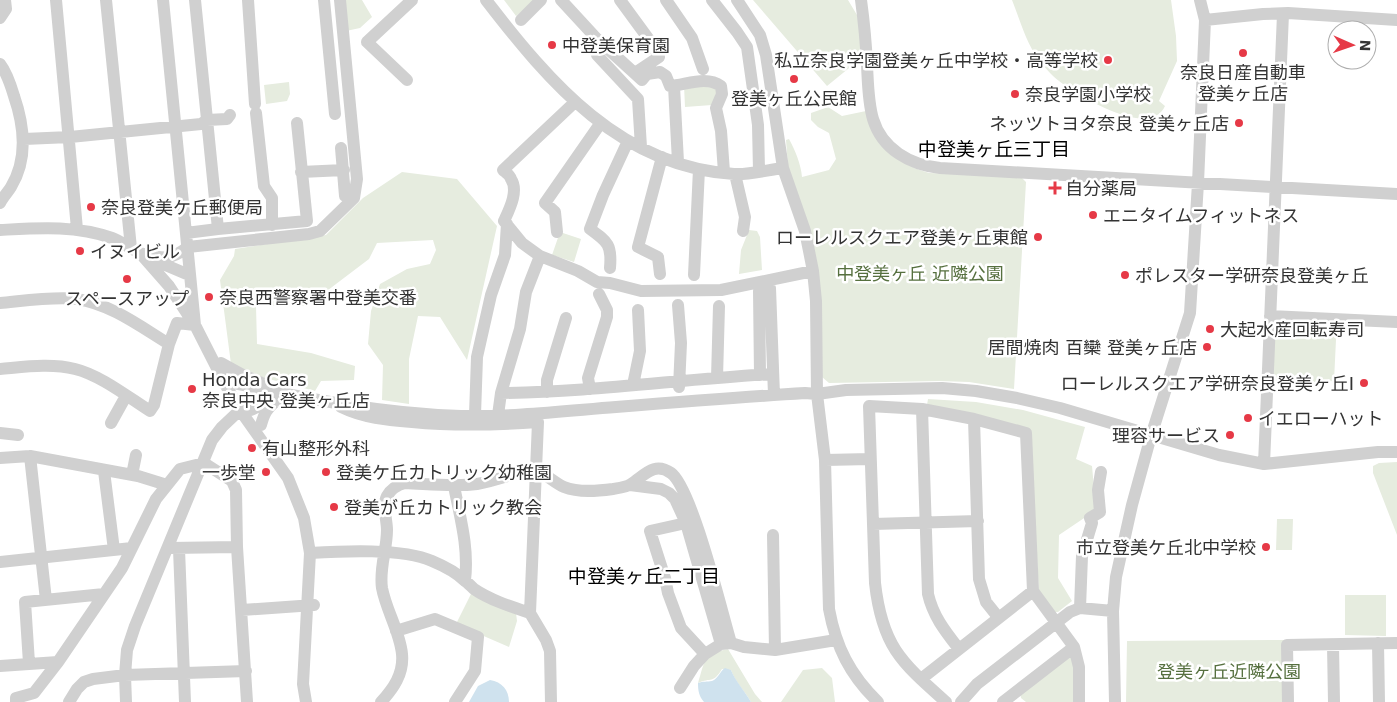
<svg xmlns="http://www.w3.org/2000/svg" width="1397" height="702" viewBox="0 0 1397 702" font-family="'DejaVu Sans','Noto Sans JP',sans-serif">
<rect width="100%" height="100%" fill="#fff"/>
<path fill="#e6ecdf" d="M345 0H362L372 17 360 28 346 31Z
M504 0H537L516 16Z
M753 0H848L860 20 862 50 854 64 827 86Z
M1012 0H1171L1176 36 1177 61 1159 101 1165 106C1150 139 1083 98 1063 84 1054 78 1046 69 1039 60 1026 43 1020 20 1012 0Z
M289 82 290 94 287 101 266 104 264 85Z
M684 85 718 88 712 105 685 107Z
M828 107 842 116 866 111 914 168 929 173 1020 176 1026 182 1014 389 969 382 939 381 829 383 822 377V329L788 166 786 140 789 139C795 150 801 164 802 177L829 170 836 159 829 133 818 127 811 120V113Z
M402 172 457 179 497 226 467 360 440 317 418 316 409 359V404L382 400 383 365 368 344 371 311 380 284 407 269 430 264 436 250 433 240 377 243 369 259 307 306H256L257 344 311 353 355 366 354 380 321 381 315 391 265 378 231 364 220 280 234 256 235 249 326 235 363 198Z
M749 230 757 231 760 237 762 270 739 274 741 250Z
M560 232 581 239 574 262 552 255Z
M1270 316 1337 319 1334 381 1267 385Z
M928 399 976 402 1023 410 1085 427 1076 459 1092 466 1096 510 1059 535 1058 578 1072 601 1058 612H1052L1039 594 1030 430 927 405Z
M1397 462V535L1373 473V466L1379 463Z
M1277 519H1293L1292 550H1276Z
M472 592 516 613 517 621 509 647 456 624Z
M1345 595H1386V636L1345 635Z
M1284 640V702H1126L1127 641Z
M728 649 755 694 762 702H751C745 691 735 682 731 670L722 669C713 684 711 677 698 683 705 661 703 654 728 649Z
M1068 655 1074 657 1075 702H1026L1021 698 1020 692Z
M822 668 832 678 835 702H781L803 670Z"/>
<path fill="#cfe2ee" d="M725 668 731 670C735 681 745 691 751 702H704C699 696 698 691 698 683 703 681 707 682 712 681 718 679 720 671 725 668Z
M490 680C502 682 509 690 509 702H469L478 686Z"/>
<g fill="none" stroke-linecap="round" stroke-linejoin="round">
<path stroke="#d0d0d0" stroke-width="12" d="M56 0 77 229
M106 0 131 248
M163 0 195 325 225 384 240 410 288 478 304 518 310 553 303 684 306 702
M248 0 255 104
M324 0 335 114
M486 0C550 83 621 167 734 174 749 175 767 170 783 168
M561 0 597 39 642 80 647 74 660 72 666 76 670 86C686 85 706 75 721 86L722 94 716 108 721 131 724 172
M620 0 653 45 659 57 635 73
M666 0 692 38 703 69
M712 0 737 32 747 47 758 125 759 171
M737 0 760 35 766 55 783 168 805 231 813 271 816 301 817 394 825 460 829 609C836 647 850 675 878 702
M861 0C864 22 866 43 867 65 868 83 868 102 873 119 882 149 910 165 940 168L1397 194
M0 18 6 9 5 0
M521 20 541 0
M1205 20 1263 14 1288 13 1397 20
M597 55 638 99 641 147
M0 64C7 73 11 86 14 96 24 125 28 159 11 187 8 192 3 197 0 203
M407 80 367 42 412 0
M674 86 678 162
M575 102 503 170C505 172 510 175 511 179 519 191 509 210 504 221L522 243 540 256 578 271 597 282 610 283 641 291 721 290 813 271
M256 113 264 186 272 198V225
M24 139 70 137 201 124 207 120 227 119 230 115
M341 148 345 196
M301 172 344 170
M735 174 745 217 743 231
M218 229 307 221 297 123
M0 230C38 228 75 225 112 238 120 241 128 247 136 251
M557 232 555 212 545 203 600 124
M186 233 218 229 195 0
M140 253 169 286 194 324
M140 253C162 258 168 262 188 247L309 234 320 231 354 198 357 179 340 0
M156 261 189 275
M610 268C612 245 608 242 590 229L603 195 628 141
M660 274 658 257 638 247 662 157
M694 275 699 169
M770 288 774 395
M759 291 760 375
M0 303C22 301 56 296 77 299 111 304 141 327 169 344
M678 305 681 343 679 387
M1270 316 1397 322
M221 363 241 374 264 384
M0 369C24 367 51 363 75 369 100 375 128 397 150 411L154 405 169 344 177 323 195 325
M717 378 719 306
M225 384 233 383C309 399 384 414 461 416 513 417 565 411 616 407 679 402 742 397 805 393L817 394 846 390 942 388 976 391 1017 398 1060 408 1219 455 1264 464 1378 452H1397
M633 385 640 351 638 310
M590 389 588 378 607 317V310L599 294
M547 392V380L566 318
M501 393C592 392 682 379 773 374
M341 407C363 418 387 420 412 422 454 426 496 425 538 422L530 613 546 640 550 651 551 702
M922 409 928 594C933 616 945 631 959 649
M475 415 477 357 491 295 505 255 507 224
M498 415 501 393 520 329 526 292 540 256
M974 419 979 579 986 602 998 617
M111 423 126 396
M261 425C264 414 267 408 276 401
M0 433 18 435
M30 456 46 600
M0 458 30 456 138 476 167 485
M825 460 870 459
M1264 464 1283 14
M104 471 114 550
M132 475 136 455
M630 485 661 489 669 493 675 499 686 523 721 644
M454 486C460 517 469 548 465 580
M686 523 650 531 665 578 668 593 681 628 705 654
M873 524 978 521
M773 535 775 650
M170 548 237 547
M179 549 185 702
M310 553C343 551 402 548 432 561 444 566 456 572 465 581 468 583 471 586 474 589 490 600 512 607 530 613
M0 562 132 548
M1080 608 1082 556 1092 523 1090 518 1100 512 1098 490 1101 472
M242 610 314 605
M396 631 435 619 478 637 475 671 455 702
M1378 643 1379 702
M1333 645 1334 702
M29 663 25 602 104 594
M0 666 58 662
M921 679 1033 591
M680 688 694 666 705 654 721 644 731 643 744 647 775 650 836 640
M16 702V698L34 693 58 662 122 568 156 499 180 469 204 463 232 481 236 490 237 547 247 702
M69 702 77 689 84 682 93 679 125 675 246 671
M126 702 125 675 127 650 135 626 212 440 222 427 240 410H251L265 403 290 398
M381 702C393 689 404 674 402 654 400 632 386 610 382 588 379 568 387 550 387 530 387 520 382 506 387 496 391 489 397 485 405 483 429 484 453 487 477 484 489 482 502 478 514 474 518 472 523 469 528 469 542 469 552 482 564 487 579 493 598 491 613 489 619 488 627 487 631 484 644 476 654 461 671 473 692 488 722 613 731 643
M946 702C901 662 882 646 875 583L869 406 922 409 974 419 1026 433 1033 591 1074 647 1079 667V702
M961 702 977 684 1070 612 1080 608 1113 611
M1003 702 1074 647
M1115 702 1113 611 1116 577 1132 505 1151 436 1190 313 1198 183 1205 20 1200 0
M1288 702 1287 645 1397 643"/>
</g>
<g fill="#e63946" stroke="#fff" stroke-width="2">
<circle cx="552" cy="45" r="5"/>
<circle cx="1243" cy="53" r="5"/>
<circle cx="1108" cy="60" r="5"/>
<circle cx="794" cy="79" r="5"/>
<circle cx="1015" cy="94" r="5"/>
<circle cx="1239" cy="123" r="5"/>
<path d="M1052.5 180.5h5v5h5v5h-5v5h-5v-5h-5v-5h5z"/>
<circle cx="91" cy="207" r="5"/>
<circle cx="1093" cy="215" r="5"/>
<circle cx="1038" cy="237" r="5"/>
<circle cx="80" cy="251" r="5"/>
<circle cx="1125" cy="275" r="5"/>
<circle cx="127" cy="279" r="5"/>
<circle cx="209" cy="297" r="5"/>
<circle cx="1210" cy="329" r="5"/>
<circle cx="1207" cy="347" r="5"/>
<circle cx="1364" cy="383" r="5"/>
<circle cx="192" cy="389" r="5"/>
<circle cx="1248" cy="418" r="5"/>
<circle cx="1230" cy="435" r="5"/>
<circle cx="252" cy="448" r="5"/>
<circle cx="266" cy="472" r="5"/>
<circle cx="326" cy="472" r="5"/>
<circle cx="334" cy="507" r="5"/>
<circle cx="1266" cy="547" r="5"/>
</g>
<g text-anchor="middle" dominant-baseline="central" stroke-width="5" stroke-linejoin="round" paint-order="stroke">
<g font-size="18" fill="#333" stroke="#fff" text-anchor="start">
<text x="562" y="45">中登美保育園</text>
<text x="1098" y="60" text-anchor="end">私立奈良学園登美ヶ丘中学校・高等学校</text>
<text x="1243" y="72" text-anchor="middle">奈良日産自動車<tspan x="1243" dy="21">登美ヶ丘店</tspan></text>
<text x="1025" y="94">奈良学園小学校</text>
<text x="794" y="98" text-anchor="middle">登美ヶ丘公民館</text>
<text x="1229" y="123" text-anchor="end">ネッツトヨタ奈良 登美ヶ丘店</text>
<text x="1065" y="188">自分薬局</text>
<text x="101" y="207">奈良登美ケ丘郵便局</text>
<text x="1103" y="215">エニタイムフィットネス</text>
<text x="1028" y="237" text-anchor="end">ローレルスクエア登美ヶ丘東館</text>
<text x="90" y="251">イヌイビル</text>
<text x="1135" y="275">ポレスター学研奈良登美ヶ丘</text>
<text x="219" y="297">奈良西警察署中登美交番</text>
<text x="127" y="298" text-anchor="middle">スペースアップ</text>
<text x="1220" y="329">大起水産回転寿司</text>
<text x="1197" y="347" text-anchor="end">居間焼肉 百欒 登美ヶ丘店</text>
<text x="202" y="379">Honda Cars<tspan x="202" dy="21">奈良中央 登美ヶ丘店</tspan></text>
<text x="1354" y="383" text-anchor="end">ローレルスクエア学研奈良登美ヶ丘Ⅰ</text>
<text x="1258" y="418">イエローハット</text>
<text x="1220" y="435" text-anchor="end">理容サービス</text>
<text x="262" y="448">有山整形外科</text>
<text x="256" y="472" text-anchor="end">一歩堂</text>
<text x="336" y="472">登美ケ丘カトリック幼稚園</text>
<text x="344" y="507">登美が丘カトリック教会</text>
<text x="1256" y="547" text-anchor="end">市立登美ケ丘北中学校</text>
</g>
<g font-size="18" fill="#56703f" stroke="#fff">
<text x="920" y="273">中登美ヶ丘 近隣公園</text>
<text x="1229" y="671">登美ヶ丘近隣公園</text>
</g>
<g font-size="19" fill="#000" stroke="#fff">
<text x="994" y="149">中登美ヶ丘三丁目</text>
<text x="644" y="576">中登美ヶ丘二丁目</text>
</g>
</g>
<g transform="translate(1352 45) rotate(92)"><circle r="24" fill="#ffffff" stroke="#adadad"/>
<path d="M0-4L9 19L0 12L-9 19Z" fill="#e63946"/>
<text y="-8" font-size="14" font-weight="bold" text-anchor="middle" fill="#333333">N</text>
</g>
</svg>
